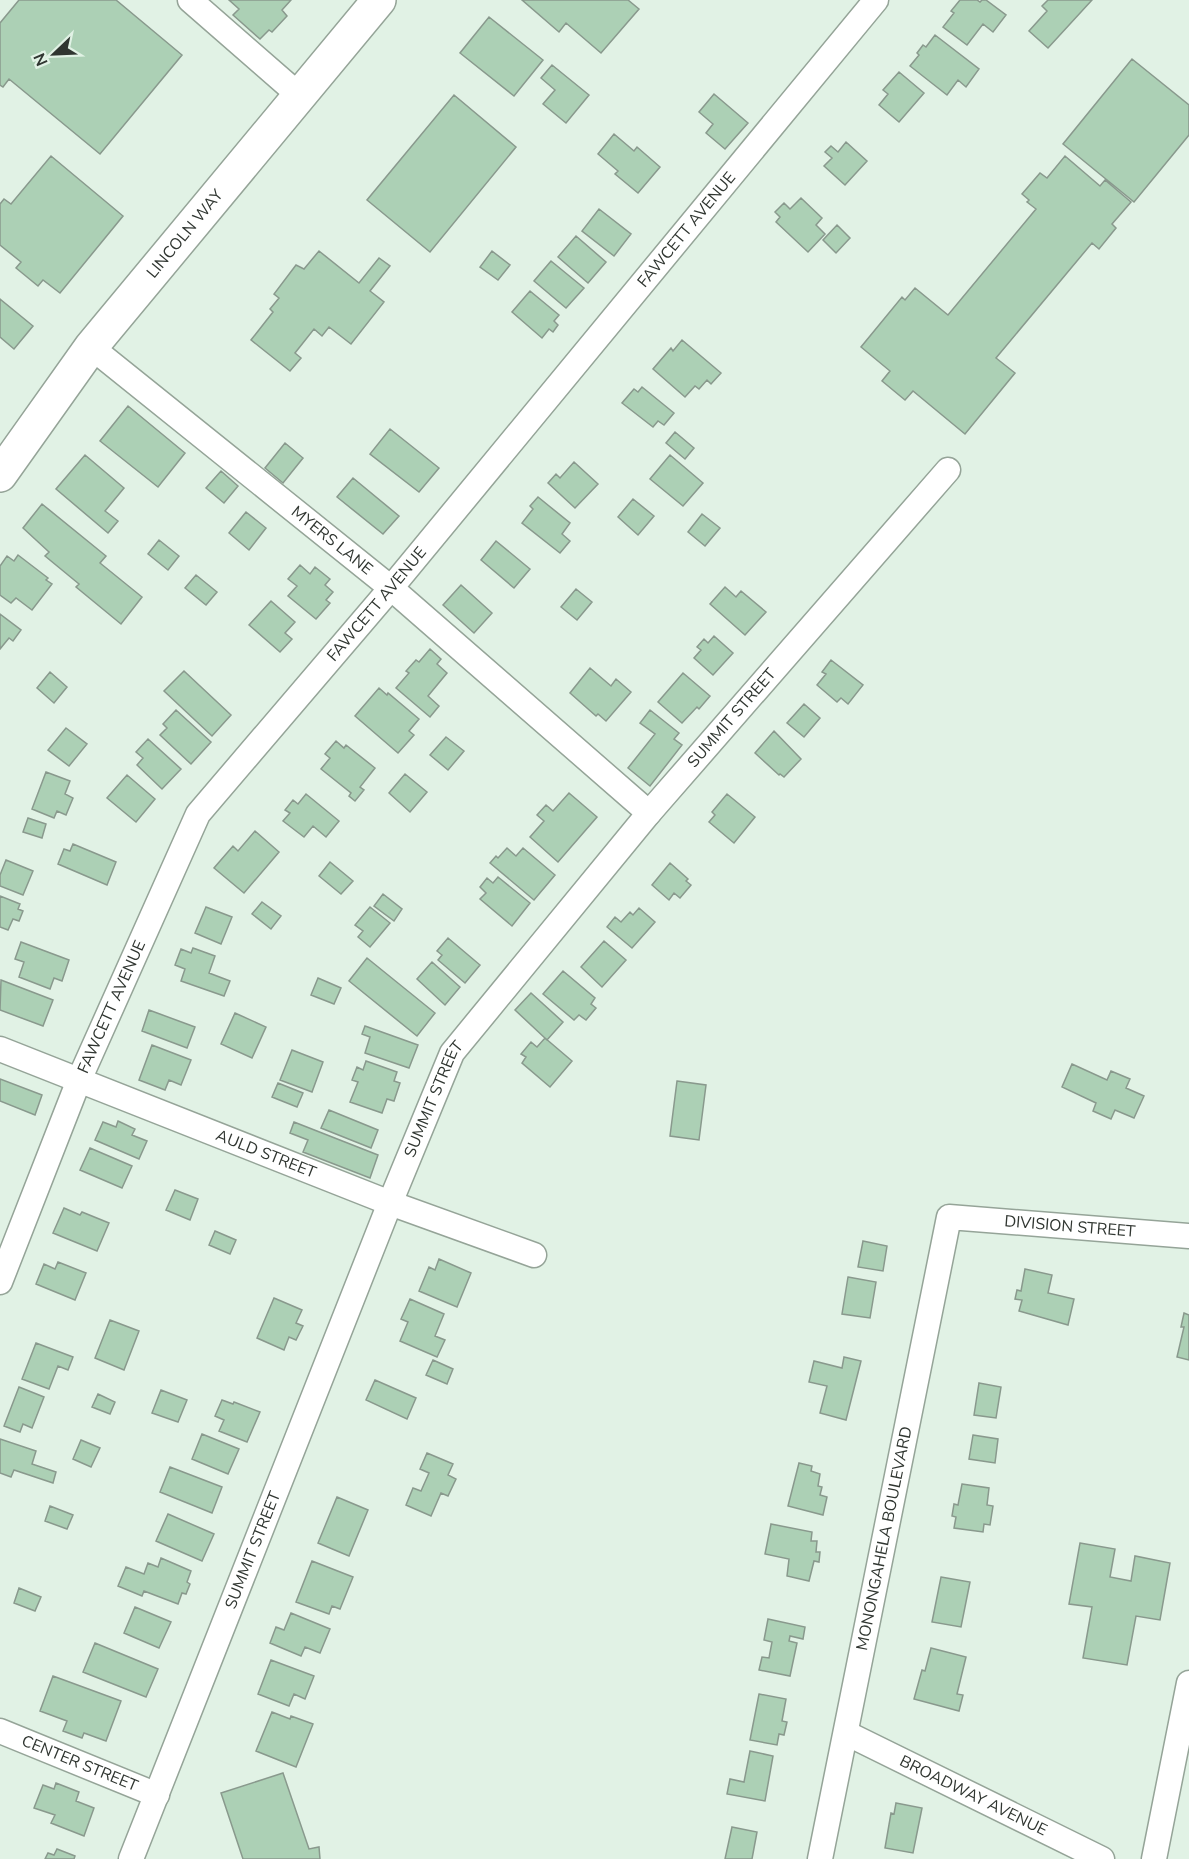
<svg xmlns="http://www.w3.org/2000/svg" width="1189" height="1859" viewBox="0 0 1189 1859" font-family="'Nunito Sans',sans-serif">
<rect width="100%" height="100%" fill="#e1f2e5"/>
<path fill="#acd0b5" stroke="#89998d" stroke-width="1.5" d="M19 0H116L182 55 100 154 9 79 3 87 0 85V23Z
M229 0H291L282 10 287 16 272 32 269 30 260 39 233 15 239 9Z
M522 0H628L639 9 601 53 566 23 559 32Z
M960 0H977L980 2 982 0H986L1006 15 993 32 983 24 967 45 943 27 954 13 951 11Z
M1048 0H1092L1048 48 1029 31 1047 11 1042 6Z
M489 17 543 60 514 96 460 53Z
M935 35 979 69 966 87 958 80 947 95 910 66 919 55 917 53 923 45 926 47Z
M1132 59 1189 105V135L1134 202 1063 144Z
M552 65 589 95 566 123 543 104 555 90 541 78Z
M899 72 924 93 899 122 879 105 888 94 883 90Z
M714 94 748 123 725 149 706 133 713 124 699 112Z
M454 95 516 147 430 252 367 200Z
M614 134 634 151 637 147 660 167 638 193 615 174 618 171 598 154Z
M846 142 867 161 845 185 824 166 832 158 825 152 831 146 838 152Z
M51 156 123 216 60 293 43 280 38 286 16 268 21 262 0 245V204L4 199 11 204Z
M1065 156 1100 186 1105 180 1131 202 1112 224 1116 228 1099 249 1092 243 996 358 1015 373 965 434 913 391 905 400 882 381 890 371 861 347 902 297 905 300 915 288 948 315 1036 209 1027 202 1029 200 1022 194 1040 173 1047 178Z
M801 198 822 218 816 225 825 234 808 252 776 222 780 217 775 212 784 203 790 209Z
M599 209 631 234 614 256 582 231Z
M837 225 850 238 836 253 823 240Z
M576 236 606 262 588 283 558 257Z
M319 251 359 283 379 258 390 266 370 291 384 302 351 344 329 327 322 336 314 329 295 353 301 358 290 371 251 340 273 312 270 309 279 298 274 294 296 265 304 269Z
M492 251 510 265 498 280 480 267Z
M551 261 584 288 566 308 534 281Z
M530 291 559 315 554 321 558 325 553 332 549 329 542 338 512 312Z
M0 299 33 326 14 349 0 337Z
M682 340 721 373 711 384 707 380 699 389 695 386 685 397 653 369 671 348 673 351Z
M642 387 674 413 664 425 658 421 653 427 622 403 634 389 638 392Z
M128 406 185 453 158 487 100 441Z
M390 429 439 468 419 492 370 454Z
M675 432 694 448 685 459 666 443Z
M285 443 303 458 283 483 265 468Z
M85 455 124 488 105 511 118 521 108 533 56 489Z
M670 455 703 483 683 506 650 479Z
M574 462 598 484 575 508 548 483 556 474 560 478Z
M221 471 238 486 224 503 206 488Z
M353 478 399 516 383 534 337 497Z
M538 497 570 523 562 534 570 541 560 553 522 523 533 509 530 506Z
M633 499 654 516 638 535 618 517Z
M42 504 106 556 100 563 142 597 121 624 76 587 79 584 45 556 49 552 23 528Z
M246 512 266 528 249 550 229 533Z
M702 514 720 528 705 546 688 532Z
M159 540 179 556 168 570 148 554Z
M496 541 530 569 514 588 481 560Z
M18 555 48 578 46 580 52 584 32 610 16 598 11 603 0 595V566L7 556 14 561Z
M300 565 310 574 315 567 330 579 325 585 333 592 326 600 330 603 316 619 288 596 297 586 288 579Z
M196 575 217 592 206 605 185 588Z
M461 585 492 613 474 633 443 605Z
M725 587 736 597 741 591 766 612 745 635 710 604Z
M576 589 592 602 577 620 561 607Z
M271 601 295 622 285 633 292 639 280 652 249 625Z
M0 614 21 630 13 641 9 638 0 649Z
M714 636 733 653 713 675 694 658 701 650 697 647 704 639 708 643Z
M430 649 441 659 437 664 447 673 428 696 439 706 430 717 396 688 409 673 406 671 416 660 419 662Z
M831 660 863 685 848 704 841 698 837 702 817 685 826 674 822 672Z
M590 668 611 686 616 679 631 692 606 721 598 714 596 716 570 693Z
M184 671 231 715 212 736 164 691Z
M50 672 67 687 54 703 37 688Z
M683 673 710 696 699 709 697 707 682 723 658 702Z
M379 688 387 695 388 693 419 719 409 731 414 735 398 753 355 716Z
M804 704 820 718 804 737 787 723Z
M176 710 211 742 191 764 160 735 167 728 163 724Z
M650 710 679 733 674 739 682 745 650 786 628 768 655 734 640 723Z
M66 728 87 744 69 766 48 750Z
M774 731 801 759 784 777 780 774 779 775 755 753Z
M446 737 464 751 448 770 430 755Z
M148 739 181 769 162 789 137 765 143 758 136 752Z
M336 741 344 748 346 745 375 768 360 787 364 790 355 801 349 796 351 793 321 769 330 758 325 754Z
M46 772 70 781 65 794 73 798 66 815 57 811 54 818 32 809Z
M405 774 427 792 410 812 389 793Z
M127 775 155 799 136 822 107 798Z
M569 793 597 817 558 862 530 837 544 821 537 815 546 805 553 811Z
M306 794 339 821 326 837 313 826 304 837 283 821 290 813 285 810 293 800 298 804Z
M727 794 755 817 734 843 709 822 715 815 712 812Z
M28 818 46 824 42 838 23 832Z
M255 831 279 852 244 893 214 868 233 846 238 851Z
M73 844 116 862 107 885 58 864 64 849 70 851Z
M507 848 516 856 523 848 555 875 534 900 490 863 496 856 498 858Z
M6 860 33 871 23 895 0 886V875Z
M330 862 353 881 341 894 319 876Z
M670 863 688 879 686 881 691 885 680 898 674 893 669 900 652 885Z
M498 877 530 903 512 926 480 899 486 893 480 887 487 878 493 883Z
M383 894 402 909 394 921 374 906Z
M0 896 20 904 18 909 23 911 19 921 13 919 8 930 0 927Z
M262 902 281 916 271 929 252 914Z
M206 907 232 917 221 944 195 933Z
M370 907 390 923 370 947 358 937 363 931 355 925Z
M639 908 655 922 632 948 607 927 615 917 621 922 630 912 633 915Z
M448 938 480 965 465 983 438 960 442 955 437 951Z
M604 941 626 960 602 987 581 967Z
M21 942 69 960 62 981 54 978 50 989 19 977 24 962 15 959Z
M193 948 215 956 209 973 230 981 224 996 181 981 185 969 175 965 181 949 191 953Z
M367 958 435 1013 417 1036 349 981Z
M432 962 460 987 445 1005 417 979Z
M563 971 595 998 591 1004 596 1008 586 1020 579 1015 574 1020 543 994Z
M318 978 341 988 334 1004 311 995Z
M1 980 53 1000 43 1026 0 1010Z
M531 993 563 1022 547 1040 515 1010Z
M149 1010 195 1027 187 1048 142 1031Z
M235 1013 266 1027 252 1058 221 1044Z
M365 1026 418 1045 409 1068 365 1053 370 1037 362 1034Z
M545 1038 572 1061 550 1087 522 1063 526 1057 521 1054 531 1042 537 1047Z
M152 1045 191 1060 181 1085 169 1080 165 1090 139 1080Z
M292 1050 323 1062 312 1092 280 1080Z
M366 1061 397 1072 394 1081 400 1083 394 1101 387 1099 382 1113 350 1102 358 1082 352 1080 357 1067 363 1070Z
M1072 1064 1107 1080 1111 1071 1130 1079 1126 1088 1144 1096 1134 1118 1115 1110 1111 1119 1093 1111 1096 1103 1062 1087Z
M0 1079 42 1095 35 1115 0 1101Z
M677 1081 706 1085 699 1140 670 1136Z
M278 1083 303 1093 297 1107 272 1097Z
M329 1110 378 1130 371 1148 321 1128Z
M118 1121 135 1129 132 1135 147 1141 139 1159 95 1140 103 1122 116 1127Z
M294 1122 378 1155 370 1178 303 1152 308 1140 290 1133Z
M90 1148 132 1166 122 1188 80 1170Z
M175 1190 198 1199 190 1220 166 1210Z
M64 1208 80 1215 82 1212 109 1223 97 1251 53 1233Z
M215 1231 236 1240 230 1254 209 1245Z
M863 1241 887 1246 883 1271 858 1267Z
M439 1259 471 1273 457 1307 419 1291 429 1267 435 1270Z
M58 1262 86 1273 75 1300 36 1284 44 1264 55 1269Z
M1025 1269 1052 1275 1048 1293 1074 1299 1068 1325 1019 1311 1022 1300 1015 1299 1017 1290 1021 1291Z
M848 1277 876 1282 870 1318 842 1314Z
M274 1298 302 1310 296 1323 303 1326 296 1340 289 1337 284 1350 257 1338Z
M410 1299 444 1314 435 1336 445 1340 437 1357 400 1341 408 1322 401 1319Z
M1184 1313 1189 1315V1360L1177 1357 1184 1327H1181Z
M110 1320 139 1331 124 1370 95 1358Z
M36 1343 73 1357 68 1370 58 1366 49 1389 22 1379Z
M844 1357 861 1361 846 1420 820 1413 827 1386 809 1382 814 1361 842 1368Z
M433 1360 453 1369 447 1384 426 1375Z
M375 1380 416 1398 407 1419 366 1400Z
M979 1383 1001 1387 996 1418 974 1415Z
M19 1387 44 1397 32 1428 23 1424 20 1432 4 1426Z
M161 1390 187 1400 178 1422 152 1413Z
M98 1394 115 1402 110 1414 92 1407Z
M222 1400 233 1404 234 1402 260 1412 247 1442 219 1431 224 1420 215 1416Z
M202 1434 239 1449 228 1474 192 1459Z
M973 1435 998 1439 995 1463 969 1459Z
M0 1439 36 1451 32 1464 56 1472 53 1483 14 1470 11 1477 0 1473Z
M81 1440 100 1448 91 1467 73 1459Z
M427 1453 453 1464 448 1475 456 1479 448 1496 441 1493 431 1516 406 1505 413 1488 421 1491 429 1473 420 1469Z
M799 1463 812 1466 811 1471 820 1474 818 1486 822 1487 820 1495 827 1497 823 1515 788 1506Z
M170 1467 222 1487 212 1513 160 1492Z
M962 1484 989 1488 987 1505 993 1506 990 1525 984 1524 983 1532 954 1528 956 1517 952 1516 954 1504 958 1505Z
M337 1497 368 1510 349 1556 318 1543Z
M50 1506 73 1515 67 1529 45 1521Z
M168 1514 214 1534 202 1561 156 1541Z
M771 1524 812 1532 811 1541H817L816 1552H820L819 1562 814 1561 809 1581 787 1576 789 1559 765 1554Z
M1080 1543 1115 1549 1110 1577 1131 1581 1135 1556 1170 1563 1160 1620 1136 1616 1127 1665 1083 1658 1092 1607 1069 1604Z
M161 1558 191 1571 187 1582 190 1584 186 1594 182 1593 178 1604 144 1591 142 1596 118 1586 126 1567 144 1574 148 1563 158 1567Z
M312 1561 353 1577 340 1609 332 1606 329 1614 296 1602Z
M941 1577 970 1582 961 1627 932 1622Z
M19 1588 41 1597 35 1611 14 1603Z
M135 1607 171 1622 159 1648 124 1633Z
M291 1613 330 1629 320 1653 305 1647 301 1656 270 1643 276 1627 284 1630Z
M768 1619 805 1627 803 1639 790 1636 789 1641 797 1643 790 1676 759 1670 762 1657 769 1658 772 1642 764 1640Z
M95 1643 158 1669 146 1697 83 1672Z
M931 1648 966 1657 957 1694 963 1695 959 1711 914 1699 922 1670 925 1671Z
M271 1660 314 1676 305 1699 294 1694 289 1706 258 1694Z
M53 1676 121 1701 106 1741 84 1733 82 1738 63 1731 67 1721 40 1711Z
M759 1694 786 1699 782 1721 787 1722 784 1735 779 1734 777 1745 750 1740Z
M272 1712 290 1719 291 1716 313 1724 296 1767 256 1751Z
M750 1751 773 1756 765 1801 727 1794 730 1779 744 1782Z
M283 1773 309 1849 319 1847 320 1859H243L221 1793Z
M56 1783 79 1792 76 1801 94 1808 84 1836 51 1823 55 1815 34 1808 43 1785 54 1789Z
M896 1803 922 1808 913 1853 885 1848 891 1813 894 1814Z
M732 1827 757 1832 752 1859H725Z
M57 1849 75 1856 74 1859H45L48 1853 54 1855Z"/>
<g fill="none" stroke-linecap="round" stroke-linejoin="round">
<g stroke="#95a498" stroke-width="27">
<g id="minor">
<path d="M190 0 300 96"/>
<path id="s1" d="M91 347 391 588 649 813"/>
<path id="s2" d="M0 1049 390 1203 534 1255"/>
<path id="s3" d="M0 1282 79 1080 198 814 391 588 876 0"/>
<path id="s4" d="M0 1731 157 1795"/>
<path id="s5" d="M846 1733 1102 1859"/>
<path id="s6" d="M131 1859 390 1203 452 1053 649 813 948 470"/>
<path id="s7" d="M820 1859 949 1217 1189 1236"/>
<path d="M1154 1859 1189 1683"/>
</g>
</g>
<g stroke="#95a498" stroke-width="36">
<g id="secondary">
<path id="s8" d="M0 475 91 347 379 0"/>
</g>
</g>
<use href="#minor" stroke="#fff" stroke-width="24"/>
<use href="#secondary" stroke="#fff" stroke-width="33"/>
</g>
<g text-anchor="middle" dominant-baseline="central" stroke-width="5" stroke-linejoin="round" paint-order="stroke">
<g font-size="16" fill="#303631" stroke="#e1f2e5">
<text stroke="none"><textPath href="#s3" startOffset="1270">FAWCETT AVENUE</textPath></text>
<text stroke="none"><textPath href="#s8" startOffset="304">LINCOLN WAY</textPath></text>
<text stroke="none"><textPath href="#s1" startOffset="309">MYERS LANE</textPath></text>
<text stroke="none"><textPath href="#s3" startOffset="784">FAWCETT AVENUE</textPath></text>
<text stroke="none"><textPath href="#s6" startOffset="1304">SUMMIT STREET</textPath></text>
<text stroke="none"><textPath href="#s3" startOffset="297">FAWCETT AVENUE</textPath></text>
<text stroke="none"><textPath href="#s6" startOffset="818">SUMMIT STREET</textPath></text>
<text stroke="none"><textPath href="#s2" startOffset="286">AULD STREET</textPath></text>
<text stroke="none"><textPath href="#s7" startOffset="776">DIVISION STREET</textPath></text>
<text stroke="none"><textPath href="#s7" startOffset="327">MONONGAHELA BOULEVARD</textPath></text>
<text stroke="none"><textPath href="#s6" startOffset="332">SUMMIT STREET</textPath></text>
<text stroke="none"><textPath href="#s4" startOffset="86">CENTER STREET</textPath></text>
<text stroke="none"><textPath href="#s5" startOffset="142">BROADWAY AVENUE</textPath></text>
</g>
</g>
<g transform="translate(54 54) rotate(247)" stroke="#e1f2e5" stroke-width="4.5" paint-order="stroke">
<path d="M0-4.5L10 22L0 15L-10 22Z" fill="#303631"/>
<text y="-9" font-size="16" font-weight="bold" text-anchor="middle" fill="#303631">N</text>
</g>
</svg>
